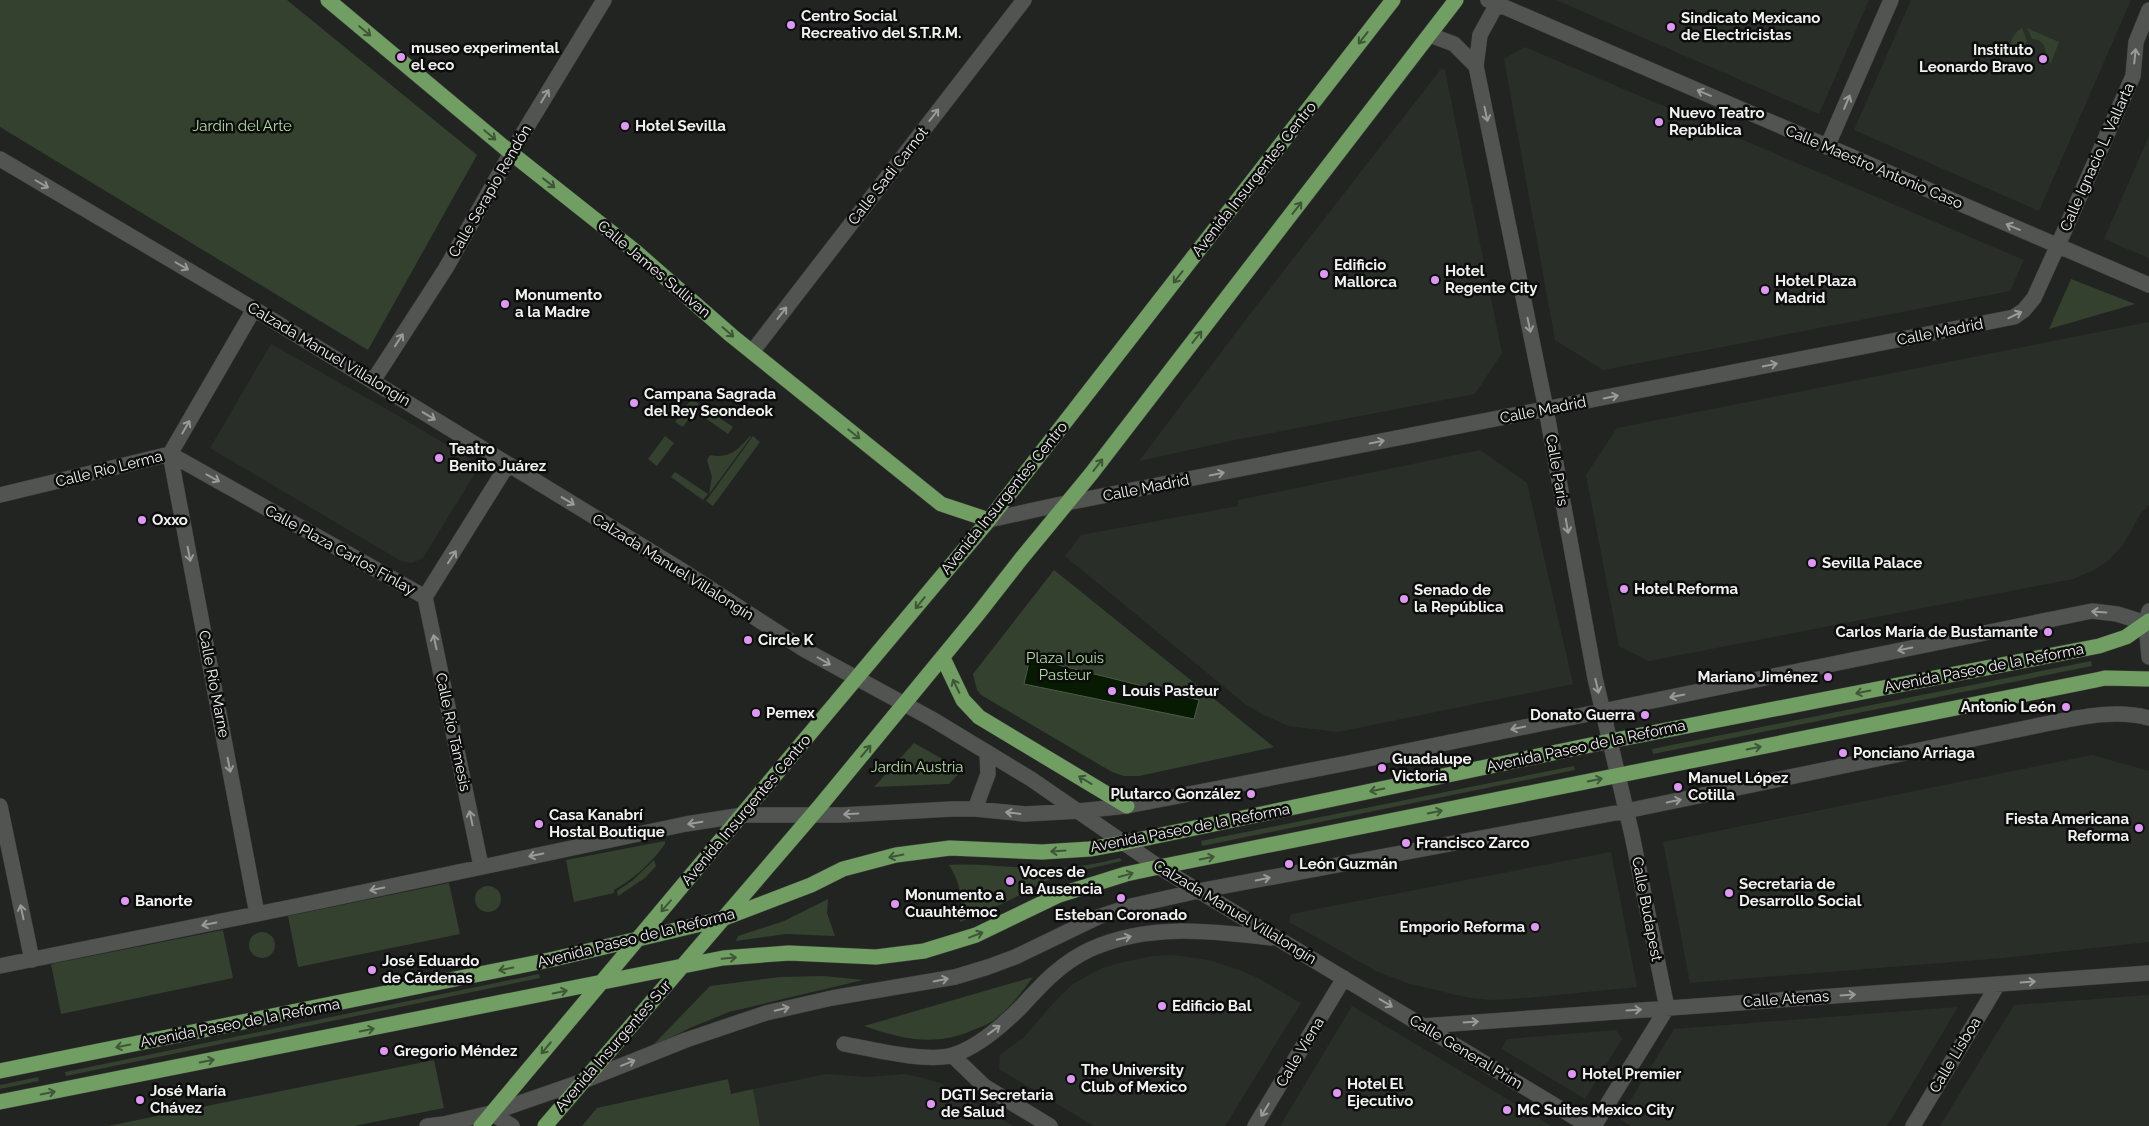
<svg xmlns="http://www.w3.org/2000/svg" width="2149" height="1126" viewBox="0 0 2149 1126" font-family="Raleway,sans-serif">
<rect width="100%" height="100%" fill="#222422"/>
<path fill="#292f28" d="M1556 0H1869L1819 114Z
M1911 0H2131L2039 211 1854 130Z
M1525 47 2024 260 2010 291 1603 370 1555 340 1504 59Z
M1441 69 1445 70 1502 353 1475 394 1230 441 1139 461 1247 318Z
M2149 136V258L2104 239Z
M2149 322V505L2141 513 2123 545 2109 560 2094 570 2073 579 1649 661 1619 646 1586 475 1617 428Z
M271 344 395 414 480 465 423 558 412 563 401 561 210 448Z
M1480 450 1527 483 1573 684 1338 732 1289 726 1263 715 1245 704 1065 556 1081 535 1238 506V500Z
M2092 755 2149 771V942L2003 958 1690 983 1663 842Z
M1611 852 1637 987 1527 998 1493 1000 1470 998 1410 984 1376 971 1289 922 1291 914Z
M1173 955 1209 960 1242 971 1256 977 1301 1003 1225 1126H1094L999 1069 1000 1055 1024 1037 1057 999 1073 984 1100 969 1119 963 1153 956Z
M2149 995V1126H1940L2014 1005Z
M1352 1006 1529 1112 1551 1126H1280Z
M1958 1007 1887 1126H1631L1619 1119 1674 1029Z
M1616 1030 1622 1039 1585 1099 1502 1049 1507 1039Z
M826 1074 867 1077 905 1074 923 1078 942 1084 1013 1126H760L753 1089Z"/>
<path fill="#33412e" d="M0 0H287L477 155 368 350 0 127Z
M2022 28 2027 41 2023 48V56L2011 58C2008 45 2011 35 2022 28Z
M2027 28 2059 42 2051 63 2043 59C2049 49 2043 39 2032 39Z
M2071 279 2135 304 2049 329Z
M692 398 699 404 683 427 675 422Z
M702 406 733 427 728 434 698 413Z
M665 436 674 443 657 466 648 459Z
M750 436 751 437 709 494 712 477 707 460 710 455C729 459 738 450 750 436Z
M753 436 760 442 713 506 706 501Z
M675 472 708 494 703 500 671 477Z
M1054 570 1274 747 1139 776H1124L1112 772 981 695 977 690 973 674Z
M2091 661 2092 666 1653 754 1652 749Z
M914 743 962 770 949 784 874 787Z
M1574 766 1575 770 1202 846 1201 841Z
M665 841V844C652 862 634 879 614 890V893L574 902 566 860Z
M1120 858 1122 861 1079 871 1046 881 1002 904 960 922C963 900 961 884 949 865 979 863 1009 868 1039 868 1067 869 1093 865 1120 858Z
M654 860 656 866 645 878 618 896 617 891 633 880Z
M449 883 460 934 298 967 288 916Z
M475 899a13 13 0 1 1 26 0a13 13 0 1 1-26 0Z
M828 899 827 913 835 936 786 934 736 941 738 936 784 921Z
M223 930 233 978 61 1014 51 964Z
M249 945a13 13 0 1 1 26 0a13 13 0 1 1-26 0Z
M539 974 540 978 66 1076 65 1072Z
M824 976 863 980 729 1012 690 1028 651 1047 710 986 779 977Z
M1033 977C1021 993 1010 1008 994 1020 988 1025 980 1027 973 1030 935 1047 902 1039 864 1026Z
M434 1060 444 1108 354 1126H108Z
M38 1077 39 1081 0 1089V1085Z
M728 1079 731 1094 753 1089 760 1126H582L597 1108Z"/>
<path fill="#071a02" stroke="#4d5a49" d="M1030 658 1199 700 1194 719 1024 684Z"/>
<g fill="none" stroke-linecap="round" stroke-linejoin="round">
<g stroke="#3e403d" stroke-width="16">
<path id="minor" d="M1488 0 2149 285
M1430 35 1454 44 1476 66 1546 409 1595 678 1632 835 1667 1008 1594 1126
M1476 66 1480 35 1497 4
M1827 147 1891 0
M0 159 254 309 683 571 805 650 932 719 1031 779 1159 867 1589 1126
M752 352 1024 0
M373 381 446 268 511 153 604 0
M170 454 257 914
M170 454 425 597
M0 495 170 454 254 309
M989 520 1066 503 2014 317 2024 310 2034 298 2067 225 2133 76 2136 42 2149 10
M425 597 481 866
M425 597 508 464
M2149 611 2146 623 2149 657
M0 806 32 960
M975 809 988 774 987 752
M0 966 311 903 686 824 743 815H842L952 809H975L1025 814 1079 811 1127 806 1348 763 2092 611 2117 614 2146 623
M1423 1026 2149 973
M844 1044C871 1049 927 1063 953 1055 978 1047 1003 1025 1021 1007 1042 984 1062 962 1091 949 1149 923 1210 931 1271 938
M952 1055 984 1086 1050 1126
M491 1113 512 1126
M427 1126 444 1124 491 1113 583 1081 686 1040 766 1013 832 998 955 977 988 967 1015 957 1098 917 1131 906 1198 891 1626 811 2050 723C2082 717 2117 709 2149 718
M1255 1126 1344 978
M1913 1126 1998 984"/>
</g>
<g stroke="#3e403d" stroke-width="16">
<path id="major" d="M328 0 511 153 636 252 732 336 941 504 989 520
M943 658 963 700 979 717 1127 806
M0 1071 554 959 722 919 811 885 843 869 896 855 950 848 1042 852 1090 849 1123 843 1610 741 2099 646 2126 637 2149 621
M0 1102 723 958 789 953 876 957 924 951 976 935 1059 895 1126 874 1159 867 2096 680 2105 678 2149 679
M481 1126 989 520 1393 0
M545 1126 820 806 978 614 1021 559 1091 474 1456 0"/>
</g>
<use href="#minor" stroke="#525451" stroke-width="15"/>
<use href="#major" stroke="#719e62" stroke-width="15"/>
</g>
<defs><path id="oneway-shaft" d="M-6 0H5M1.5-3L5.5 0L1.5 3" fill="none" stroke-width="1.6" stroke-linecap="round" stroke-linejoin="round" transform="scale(1.25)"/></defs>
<g stroke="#3e5637">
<use href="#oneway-shaft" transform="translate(365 31) rotate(40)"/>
<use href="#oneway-shaft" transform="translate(1363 38) rotate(128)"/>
<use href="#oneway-shaft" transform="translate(490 135) rotate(40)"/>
<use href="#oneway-shaft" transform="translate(549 183) rotate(38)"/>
<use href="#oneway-shaft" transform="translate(1297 208) rotate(-52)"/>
<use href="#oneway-shaft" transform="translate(1178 277) rotate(128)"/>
<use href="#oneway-shaft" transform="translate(728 332) rotate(41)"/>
<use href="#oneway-shaft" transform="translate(1197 337) rotate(-52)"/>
<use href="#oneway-shaft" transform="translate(854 434) rotate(39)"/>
<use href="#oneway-shaft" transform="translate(1098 465) rotate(-52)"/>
<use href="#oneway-shaft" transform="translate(920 603) rotate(129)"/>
<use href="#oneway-shaft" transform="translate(956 686) rotate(-116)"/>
<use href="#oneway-shaft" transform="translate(1863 692) rotate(169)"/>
<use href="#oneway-shaft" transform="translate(1754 748) rotate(-11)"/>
<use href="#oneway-shaft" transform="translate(866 751) rotate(-50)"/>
<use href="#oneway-shaft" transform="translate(1085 780) rotate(-149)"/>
<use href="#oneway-shaft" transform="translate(1595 780) rotate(-11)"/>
<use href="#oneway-shaft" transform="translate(1377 790) rotate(168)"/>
<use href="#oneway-shaft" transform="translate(1435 812) rotate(-11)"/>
<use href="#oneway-shaft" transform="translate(1058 851) rotate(176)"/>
<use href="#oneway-shaft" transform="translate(896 856) rotate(169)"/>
<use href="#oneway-shaft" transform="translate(1207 858) rotate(-11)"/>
<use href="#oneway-shaft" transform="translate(1126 875) rotate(-15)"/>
<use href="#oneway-shaft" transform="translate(666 906) rotate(131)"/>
<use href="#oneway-shaft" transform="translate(976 935) rotate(-21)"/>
<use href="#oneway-shaft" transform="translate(729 958) rotate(-5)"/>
<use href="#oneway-shaft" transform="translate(506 969) rotate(168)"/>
<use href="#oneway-shaft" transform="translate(560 992) rotate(-12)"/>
<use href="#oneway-shaft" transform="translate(367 1030) rotate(-11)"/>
<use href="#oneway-shaft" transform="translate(123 1046) rotate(169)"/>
<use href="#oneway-shaft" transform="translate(546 1048) rotate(130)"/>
<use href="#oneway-shaft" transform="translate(207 1061) rotate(-11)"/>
<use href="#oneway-shaft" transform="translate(48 1093) rotate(-12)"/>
</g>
<g stroke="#999b99">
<use href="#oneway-shaft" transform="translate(2135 56) rotate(-84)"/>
<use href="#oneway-shaft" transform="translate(1704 93) rotate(-157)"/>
<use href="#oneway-shaft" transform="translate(545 96) rotate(-59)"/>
<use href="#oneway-shaft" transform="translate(1847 102) rotate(-67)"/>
<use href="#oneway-shaft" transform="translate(1486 114) rotate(78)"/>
<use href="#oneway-shaft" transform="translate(934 115) rotate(-52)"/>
<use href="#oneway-shaft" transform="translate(42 184) rotate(30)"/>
<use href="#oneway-shaft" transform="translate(2013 227) rotate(-157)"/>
<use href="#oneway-shaft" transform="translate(182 266) rotate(30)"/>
<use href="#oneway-shaft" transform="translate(782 313) rotate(-52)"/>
<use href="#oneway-shaft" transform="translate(2015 315) rotate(-26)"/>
<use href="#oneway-shaft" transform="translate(1529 325) rotate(78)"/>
<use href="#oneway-shaft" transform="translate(399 340) rotate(-57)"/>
<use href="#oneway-shaft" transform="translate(1770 365) rotate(-11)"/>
<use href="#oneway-shaft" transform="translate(1611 397) rotate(-11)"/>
<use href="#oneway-shaft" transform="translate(429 416) rotate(31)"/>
<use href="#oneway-shaft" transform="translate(186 427) rotate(-60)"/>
<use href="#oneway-shaft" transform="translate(1377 442) rotate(-11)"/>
<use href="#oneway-shaft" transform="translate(1217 474) rotate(-11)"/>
<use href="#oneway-shaft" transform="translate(213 478) rotate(29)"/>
<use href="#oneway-shaft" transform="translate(568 501) rotate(31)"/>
<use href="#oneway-shaft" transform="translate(1567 526) rotate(80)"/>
<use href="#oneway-shaft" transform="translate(189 554) rotate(79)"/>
<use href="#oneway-shaft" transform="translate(452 557) rotate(-57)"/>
<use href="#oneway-shaft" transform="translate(2099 612) rotate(-176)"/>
<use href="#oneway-shaft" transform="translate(435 642) rotate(-102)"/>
<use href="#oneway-shaft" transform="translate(1905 649) rotate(169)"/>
<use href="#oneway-shaft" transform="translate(824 661) rotate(30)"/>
<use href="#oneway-shaft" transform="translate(1597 686) rotate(77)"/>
<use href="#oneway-shaft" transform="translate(1677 696) rotate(168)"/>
<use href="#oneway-shaft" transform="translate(1518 728) rotate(168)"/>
<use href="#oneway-shaft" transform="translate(229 765) rotate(79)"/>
<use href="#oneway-shaft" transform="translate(1674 801) rotate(-12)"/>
<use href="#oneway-shaft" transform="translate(1013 813) rotate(-173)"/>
<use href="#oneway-shaft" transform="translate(851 814) rotate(177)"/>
<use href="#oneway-shaft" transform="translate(471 818) rotate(-102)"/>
<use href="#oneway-shaft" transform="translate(695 823) rotate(171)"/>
<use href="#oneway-shaft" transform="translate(536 855) rotate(168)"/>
<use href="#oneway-shaft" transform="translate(1263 879) rotate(-12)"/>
<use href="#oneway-shaft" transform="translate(377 889) rotate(168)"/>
<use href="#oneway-shaft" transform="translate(22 912) rotate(-102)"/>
<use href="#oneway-shaft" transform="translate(209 924) rotate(169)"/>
<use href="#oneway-shaft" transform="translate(1124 938) rotate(-14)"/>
<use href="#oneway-shaft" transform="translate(941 980) rotate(-11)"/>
<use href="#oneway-shaft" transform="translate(2028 982) rotate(-4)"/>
<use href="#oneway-shaft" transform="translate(1848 995) rotate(-4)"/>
<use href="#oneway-shaft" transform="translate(1386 1003) rotate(31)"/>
<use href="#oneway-shaft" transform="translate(782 1009) rotate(-14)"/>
<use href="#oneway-shaft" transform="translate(1634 1010) rotate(-4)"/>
<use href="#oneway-shaft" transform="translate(1471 1022) rotate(-4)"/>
<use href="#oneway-shaft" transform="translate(994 1030) rotate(-36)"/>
<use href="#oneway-shaft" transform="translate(628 1063) rotate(-22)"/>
<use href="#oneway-shaft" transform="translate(1265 1110) rotate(121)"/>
</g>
<g fill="#de98f3" stroke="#0c0d0c" stroke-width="2">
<circle cx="791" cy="25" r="5"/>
<circle cx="1671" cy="27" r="5"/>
<circle cx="401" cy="57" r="5"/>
<circle cx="2043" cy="59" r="5"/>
<circle cx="1659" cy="122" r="5"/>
<circle cx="625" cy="126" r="5"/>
<circle cx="1324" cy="274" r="5"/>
<circle cx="1435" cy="280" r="5"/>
<circle cx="1765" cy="290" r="5"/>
<circle cx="505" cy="304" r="5"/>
<circle cx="634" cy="403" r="5"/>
<circle cx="439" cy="458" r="5"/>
<circle cx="142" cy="520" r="5"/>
<circle cx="1812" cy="563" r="5"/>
<circle cx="1624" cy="589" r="5"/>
<circle cx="1404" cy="599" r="5"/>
<circle cx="2048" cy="632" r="5"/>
<circle cx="748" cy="640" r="5"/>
<circle cx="1828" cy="677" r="5"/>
<circle cx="1112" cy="691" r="5"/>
<circle cx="2066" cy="707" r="5"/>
<circle cx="756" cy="713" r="5"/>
<circle cx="1645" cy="715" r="5"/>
<circle cx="1843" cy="753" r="5"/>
<circle cx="1382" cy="768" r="5"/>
<circle cx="1678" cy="787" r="5"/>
<circle cx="1251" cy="794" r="5"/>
<circle cx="539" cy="824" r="5"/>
<circle cx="2139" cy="828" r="5"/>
<circle cx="1406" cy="843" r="5"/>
<circle cx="1289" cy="864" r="5"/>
<circle cx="1010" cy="881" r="5"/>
<circle cx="1729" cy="893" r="5"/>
<circle cx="1121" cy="898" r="5"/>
<circle cx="125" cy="901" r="5"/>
<circle cx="895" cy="904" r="5"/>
<circle cx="1535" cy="927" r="5"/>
<circle cx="372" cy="970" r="5"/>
<circle cx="1162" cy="1006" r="5"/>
<circle cx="384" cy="1051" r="5"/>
<circle cx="1572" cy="1074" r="5"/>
<circle cx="1071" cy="1079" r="5"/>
<circle cx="1337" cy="1093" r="5"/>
<circle cx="140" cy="1100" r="5"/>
<circle cx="931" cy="1104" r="5"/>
<circle cx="1507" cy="1110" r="5"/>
</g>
<g text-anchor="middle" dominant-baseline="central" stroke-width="5" stroke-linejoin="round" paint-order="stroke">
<g font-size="15" font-weight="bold" fill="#f0f1f0" stroke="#0c0d0c" text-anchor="start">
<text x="801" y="16">Centro Social<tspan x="801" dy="17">Recreativo del S.T.R.M.</tspan></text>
<text x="1681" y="18">Sindicato Mexicano<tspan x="1681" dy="17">de Electricistas</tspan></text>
<text x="411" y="48">museo experimental<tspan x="411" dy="17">el eco</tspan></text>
<text x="2033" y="50" text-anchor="end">Instituto<tspan x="2033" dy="17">Leonardo Bravo</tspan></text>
<text x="1669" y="113">Nuevo Teatro<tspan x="1669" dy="17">República</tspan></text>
<text x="635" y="126">Hotel Sevilla</text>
<text x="1334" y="265">Edificio<tspan x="1334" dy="17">Mallorca</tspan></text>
<text x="1445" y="271">Hotel<tspan x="1445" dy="17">Regente City</tspan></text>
<text x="1775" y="281">Hotel Plaza<tspan x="1775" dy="17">Madrid</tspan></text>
<text x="515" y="295">Monumento<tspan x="515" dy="17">a la Madre</tspan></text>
<text x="644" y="394">Campana Sagrada<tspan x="644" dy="17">del Rey Seondeok</tspan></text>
<text x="449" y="449">Teatro<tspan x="449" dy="17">Benito Juárez</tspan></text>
<text x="152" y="520">Oxxo</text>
<text x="1822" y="563">Sevilla Palace</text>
<text x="1634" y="589">Hotel Reforma</text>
<text x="1414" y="590">Senado de<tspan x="1414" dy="17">la República</tspan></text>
<text x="2038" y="632" text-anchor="end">Carlos María de Bustamante</text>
<text x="758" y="640">Circle K</text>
<text x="1818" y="677" text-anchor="end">Mariano Jiménez</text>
<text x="1122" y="691">Louis Pasteur</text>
<text x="2056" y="707" text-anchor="end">Antonio León</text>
<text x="766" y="713">Pemex</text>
<text x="1635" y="715" text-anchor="end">Donato Guerra</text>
<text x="1853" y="753">Ponciano Arriaga</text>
<text x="1392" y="759">Guadalupe<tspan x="1392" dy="17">Victoria</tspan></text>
<text x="1688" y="778">Manuel López<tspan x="1688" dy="17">Cotilla</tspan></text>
<text x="1241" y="794" text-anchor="end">Plutarco González</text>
<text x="549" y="815">Casa Kanabrí<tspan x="549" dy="17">Hostal Boutique</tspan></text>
<text x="2129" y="819" text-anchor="end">Fiesta Americana<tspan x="2129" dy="17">Reforma</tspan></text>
<text x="1416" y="843">Francisco Zarco</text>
<text x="1299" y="864">León Guzmán</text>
<text x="1020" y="872">Voces de<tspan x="1020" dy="17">la Ausencia</tspan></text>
<text x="1739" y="884">Secretaria de<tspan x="1739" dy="17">Desarrollo Social</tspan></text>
<text x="905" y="895">Monumento a<tspan x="905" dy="17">Cuauhtémoc</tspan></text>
<text x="135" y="901">Banorte</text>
<text x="1121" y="915" text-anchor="middle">Esteban Coronado</text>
<text x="1525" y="927" text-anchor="end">Emporio Reforma</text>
<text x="382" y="961">José Eduardo<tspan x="382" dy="17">de Cárdenas</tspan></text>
<text x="1172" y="1006">Edificio Bal</text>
<text x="394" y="1051">Gregorio Méndez</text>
<text x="1081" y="1070">The University<tspan x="1081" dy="17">Club of Mexico</tspan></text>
<text x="1582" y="1074">Hotel Premier</text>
<text x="1347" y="1084">Hotel El<tspan x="1347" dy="17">Ejecutivo</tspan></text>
<text x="150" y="1091">José María<tspan x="150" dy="17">Chávez</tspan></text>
<text x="941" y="1095">DGTI Secretaria<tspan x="941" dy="17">de Salud</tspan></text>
<text x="1517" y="1110">MC Suites Mexico City</text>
</g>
<g font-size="15" fill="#b2dba5" stroke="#0c0d0c">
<text x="242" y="126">Jardin del Arte</text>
<text x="1065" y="658">Plaza Louis<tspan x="1065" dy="17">Pasteur</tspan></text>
<text x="917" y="767">Jardín Austria</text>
</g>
<g font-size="15" fill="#f0f1f0" stroke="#0c0d0c">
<text transform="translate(2097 157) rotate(-66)">Calle Ignacio L. Vallarta</text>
<text transform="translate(1874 167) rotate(23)">Calle Maestro Antonio Caso</text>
<text transform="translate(888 176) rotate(-52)">Calle Sadi Carnot</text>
<text transform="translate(1254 179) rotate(-52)">Avenida Insurgentes Centro</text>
<text transform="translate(490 191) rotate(-60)">Calle Serapio Rendón</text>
<text transform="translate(654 269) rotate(40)">Calle James Sullivan</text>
<text transform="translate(1940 332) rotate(-11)">Calle Madrid</text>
<text transform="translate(329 354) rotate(31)">Calzada Manuel Villalongín</text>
<text transform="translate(1543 410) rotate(-11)">Calle Madrid</text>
<text transform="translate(109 469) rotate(-14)">Calle Río Lerma</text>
<text transform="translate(1557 470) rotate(80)">Calle Paris</text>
<text transform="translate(1146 488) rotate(-11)">Calle Madrid</text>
<text transform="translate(1004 498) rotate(-51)">Avenida Insurgentes Centro</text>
<text transform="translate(340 550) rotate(29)">Calle Plaza Carlos Finlay</text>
<text transform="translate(673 567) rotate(32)">Calzada Manuel Villalongín</text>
<text transform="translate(1984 668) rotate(-11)">Avenida Paseo de la Reforma</text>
<text transform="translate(214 684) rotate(79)">Calle Río Marne</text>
<text transform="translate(453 732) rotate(78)">Calle Río Támesis</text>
<text transform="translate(1586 746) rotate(-12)">Avenida Paseo de la Reforma</text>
<text transform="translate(746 810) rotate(-50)">Avenida Insurgentes Centro</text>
<text transform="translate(1190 828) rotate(-11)">Avenida Paseo de la Reforma</text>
<text transform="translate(1647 909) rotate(79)">Calle Budapest</text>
<text transform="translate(1235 912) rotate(31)">Calzada Manuel Villalongín</text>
<text transform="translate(636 938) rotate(-14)">Avenida Paseo de la Reforma</text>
<text transform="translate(1786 999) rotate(-4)">Calle Atenas</text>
<text transform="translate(240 1023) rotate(-11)">Avenida Paseo de la Reforma</text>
<text transform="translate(613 1046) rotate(-49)">Avenida Insurgentes Sur</text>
<text transform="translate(1300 1052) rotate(-59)">Calle Viena</text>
<text transform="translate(1466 1052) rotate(31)">Calle General Prim</text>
<text transform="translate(1955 1055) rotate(-59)">Calle Lisboa</text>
</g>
</g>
</svg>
